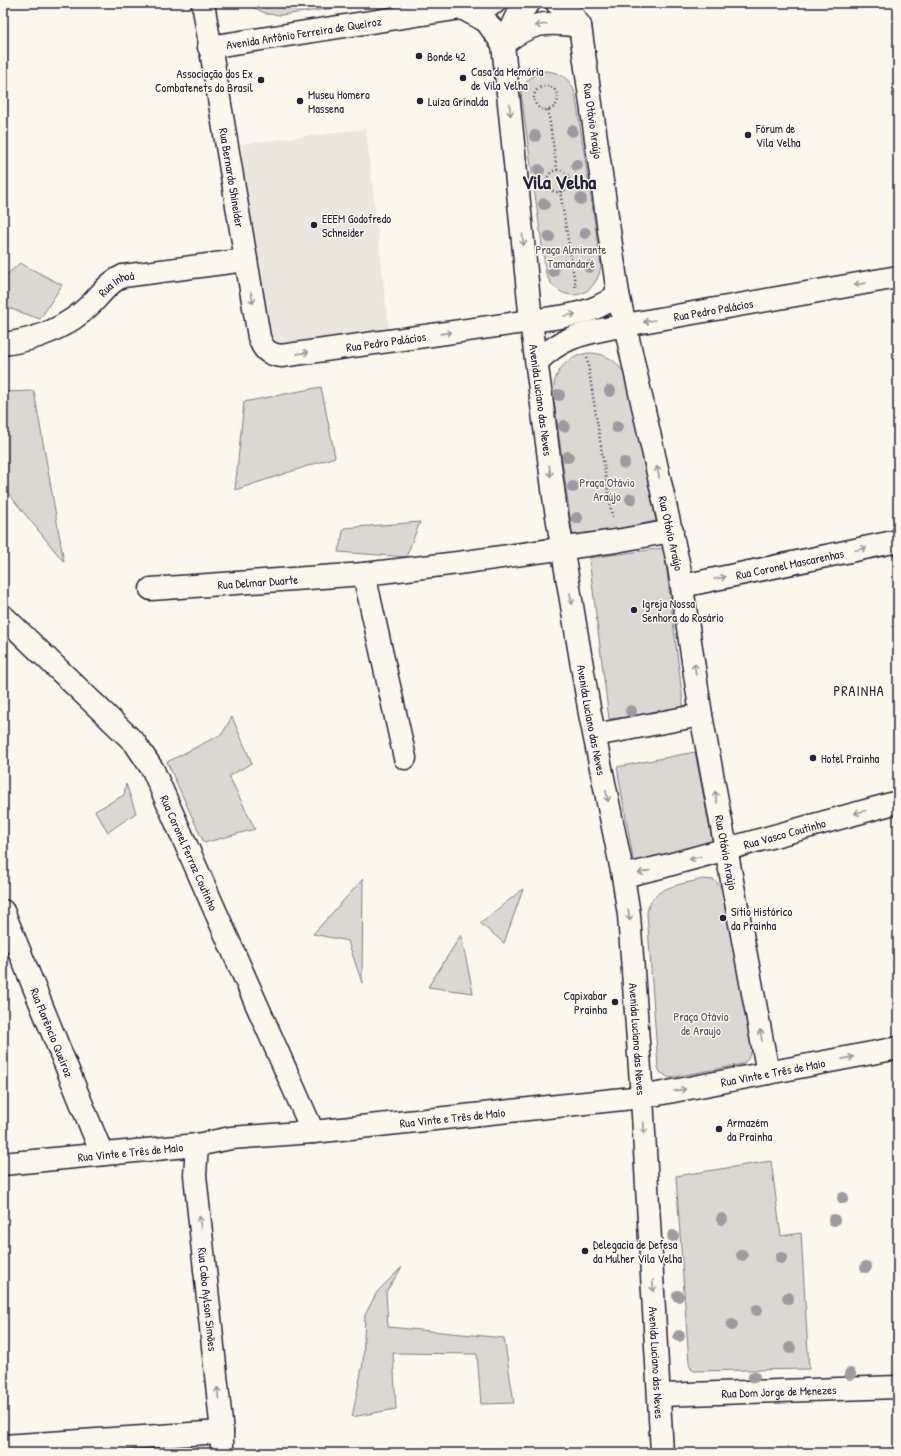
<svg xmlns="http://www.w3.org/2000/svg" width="901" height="1456" viewBox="0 0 901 1456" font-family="'Patrick Hand',sans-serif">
<rect width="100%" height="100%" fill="#fbf7ec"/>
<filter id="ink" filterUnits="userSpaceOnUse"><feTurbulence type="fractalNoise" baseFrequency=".025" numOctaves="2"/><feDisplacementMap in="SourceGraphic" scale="8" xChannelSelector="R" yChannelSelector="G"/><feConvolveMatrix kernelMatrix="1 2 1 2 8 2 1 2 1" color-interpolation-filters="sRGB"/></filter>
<g filter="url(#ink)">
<path fill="#ebe7df" d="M366 129 389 331 279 346 270 341 252 242 240 144Z"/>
<path fill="#dbd8d3" stroke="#7e7d87" d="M245 3H374L281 15 267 14Z
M545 71C563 72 573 81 576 99L601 264C598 299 560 307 546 274L521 93C526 80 532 74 545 71Z
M20 263 62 285 40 319 3 306V278Z
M588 353C608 353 620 363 628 381L656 521 573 538 553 393C554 371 566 357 588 353Z
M321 387 335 457 235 490 244 402Z
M34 391 64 562 3 487V392Z
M420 522 406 557 338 552 344 528Z
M664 548 684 710 609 719 589 558Z
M232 717 252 763 229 776 255 829 204 843 167 762 222 734Z
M695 752 713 845 634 864 617 767Z
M126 784 136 813 108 832 95 811 124 795Z
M363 879 362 983 348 941 313 934Z
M703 879 714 880 723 888 753 1048 748 1059 743 1064 669 1078 660 1072 658 1067 647 912C652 886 680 885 703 879Z
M523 889 504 943 480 923Z
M461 935 473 993 428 987Z
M771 1161 781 1236 801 1233 809 1369 694 1371 691 1369 689 1363 676 1176Z
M402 1267 386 1292 388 1327 504 1338 514 1403 481 1404 477 1354 393 1353 396 1409 352 1417 363 1363 365 1315 377 1292Z"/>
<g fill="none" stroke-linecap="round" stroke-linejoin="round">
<g stroke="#22223b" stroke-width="25">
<g id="street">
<path id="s1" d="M203 3 259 337C263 350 268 354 281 356L560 317C583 313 600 309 618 294"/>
<path id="s2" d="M557 3 565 5 580 26 618 294 679 567 701 715 768 1073"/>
<path d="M462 8 486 21 503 44"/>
<path id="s3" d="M209 47 494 3"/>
<path id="s4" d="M3 344C36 340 68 327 91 304 102 293 109 282 123 276L246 260"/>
<path id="s5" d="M537 362C564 334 589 333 625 325L898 277"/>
<path d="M364 574 405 758"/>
<path id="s6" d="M682 586 898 541"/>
<path id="s7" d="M151 589 364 574 458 563 616 541 672 531"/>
<path id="s8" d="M3 616 135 743 153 770 313 1132"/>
<path d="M595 735 701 715"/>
<path id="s9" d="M623 876 665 866 898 802"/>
<path id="s10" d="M3 911 102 1154"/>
<path id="s11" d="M197 1145 195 1175 222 1432V1453"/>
<path id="s12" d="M3 1164 197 1145 231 1138 313 1132 642 1097 898 1048"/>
<path id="s13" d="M660 1395 898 1387"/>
<path d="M3 1446 222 1432"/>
</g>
</g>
<g stroke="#22223b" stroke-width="25">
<g id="secondary">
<path d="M504 43 517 15 529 3"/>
<path id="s14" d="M503 44 531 321 555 504 590 714 623 876 629 915 642 1097 662 1453"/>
<path d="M503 44C531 22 545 21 580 26"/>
</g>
</g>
<path stroke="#22223b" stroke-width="2.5" stroke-dasharray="1 3" stroke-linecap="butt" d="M534 98a12 12 0 1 1 24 0a12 12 0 1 1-24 0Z
M548 110 557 170
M547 181a11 11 0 1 1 22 0a11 11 0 1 1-22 0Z
M560 191 576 289
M587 358 612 517"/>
<use href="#street" stroke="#fbf7ec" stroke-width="22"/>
<use href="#secondary" stroke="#fbf7ec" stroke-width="22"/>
</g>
<g fill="#9d9ba0">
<circle cx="572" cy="131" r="6"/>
<circle cx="535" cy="136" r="6"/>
<circle cx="577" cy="165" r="6"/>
<circle cx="539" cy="170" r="6"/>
<circle cx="581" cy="199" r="6"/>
<circle cx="544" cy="204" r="6"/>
<circle cx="585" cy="233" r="6"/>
<circle cx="549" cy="237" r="6"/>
<circle cx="589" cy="267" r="6"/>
<circle cx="553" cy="271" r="6"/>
<circle cx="610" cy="391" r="6"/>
<circle cx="559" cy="395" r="6"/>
<circle cx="564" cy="426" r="6"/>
<circle cx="617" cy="427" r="6"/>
<circle cx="568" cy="457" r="6"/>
<circle cx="624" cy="463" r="6"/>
<circle cx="573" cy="487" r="6"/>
<circle cx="631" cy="499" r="6"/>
<circle cx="577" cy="518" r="6"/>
<circle cx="631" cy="711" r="6"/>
<circle cx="843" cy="1198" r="6"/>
<circle cx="722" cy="1219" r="6"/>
<circle cx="834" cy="1220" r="6"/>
<circle cx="673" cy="1236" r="6"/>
<circle cx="742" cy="1255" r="6"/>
<circle cx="781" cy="1258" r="6"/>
<circle cx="866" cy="1267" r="6"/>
<circle cx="678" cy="1296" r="6"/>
<circle cx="788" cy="1298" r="6"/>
<circle cx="757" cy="1310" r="6"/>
<circle cx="732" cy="1325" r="6"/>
<circle cx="679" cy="1336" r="6"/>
<circle cx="790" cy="1348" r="6"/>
<circle cx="850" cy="1374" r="6"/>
<circle cx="754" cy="1377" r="6"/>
</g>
<defs><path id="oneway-shaft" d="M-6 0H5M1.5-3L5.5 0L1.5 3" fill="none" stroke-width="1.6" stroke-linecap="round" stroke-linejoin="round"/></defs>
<g stroke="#99979c">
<use href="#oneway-shaft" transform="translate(541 25) rotate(171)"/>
<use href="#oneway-shaft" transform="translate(510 110) rotate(84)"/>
<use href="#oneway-shaft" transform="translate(523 240) rotate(84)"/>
<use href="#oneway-shaft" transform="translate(860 284) rotate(170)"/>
<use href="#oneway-shaft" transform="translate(252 298) rotate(80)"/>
<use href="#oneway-shaft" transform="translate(570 315) rotate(-9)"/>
<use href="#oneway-shaft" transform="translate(649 321) rotate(170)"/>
<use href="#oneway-shaft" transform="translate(446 333) rotate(-8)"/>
<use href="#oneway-shaft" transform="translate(303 353) rotate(-8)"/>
<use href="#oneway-shaft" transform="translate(550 471) rotate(83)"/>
<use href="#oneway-shaft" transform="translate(658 472) rotate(-103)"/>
<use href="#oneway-shaft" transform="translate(861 549) rotate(-12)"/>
<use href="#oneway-shaft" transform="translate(720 578) rotate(-12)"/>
<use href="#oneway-shaft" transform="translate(571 599) rotate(80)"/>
<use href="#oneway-shaft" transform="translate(695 669) rotate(-99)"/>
<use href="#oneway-shaft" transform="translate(607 796) rotate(79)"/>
<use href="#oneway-shaft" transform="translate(716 797) rotate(-101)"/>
<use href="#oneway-shaft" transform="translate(860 812) rotate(165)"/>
<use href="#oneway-shaft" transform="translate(695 858) rotate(165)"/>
<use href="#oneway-shaft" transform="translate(644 872) rotate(166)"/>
<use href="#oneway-shaft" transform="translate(629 915) rotate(82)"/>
<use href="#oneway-shaft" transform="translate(761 1035) rotate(-101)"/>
<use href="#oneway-shaft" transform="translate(848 1058) rotate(-11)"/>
<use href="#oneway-shaft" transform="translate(680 1090) rotate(-11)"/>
<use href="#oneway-shaft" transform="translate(644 1128) rotate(87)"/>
<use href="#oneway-shaft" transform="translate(200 1222) rotate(-96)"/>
<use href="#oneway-shaft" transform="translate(653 1286) rotate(87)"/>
<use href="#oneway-shaft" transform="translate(218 1393) rotate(-96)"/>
</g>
</g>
<g fill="#22223b" stroke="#fbf7ec" stroke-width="1.5">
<circle cx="419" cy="56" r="4"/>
<circle cx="463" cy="78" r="4"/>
<circle cx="261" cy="80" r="4"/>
<circle cx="300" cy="101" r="4"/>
<circle cx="420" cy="101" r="4"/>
<circle cx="748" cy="135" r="4"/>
<circle cx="314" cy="225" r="4"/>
<circle cx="634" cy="610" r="4"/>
<circle cx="813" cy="758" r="4"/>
<circle cx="723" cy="918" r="4"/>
<circle cx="615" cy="1002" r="4"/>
<circle cx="719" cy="1129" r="4"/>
<circle cx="585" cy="1251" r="4"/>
</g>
<g text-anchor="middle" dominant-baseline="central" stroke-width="3" stroke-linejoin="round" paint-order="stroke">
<g font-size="12" fill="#22223b" stroke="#fbf7ec">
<text stroke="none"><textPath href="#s3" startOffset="96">Avenida Antônio Ferreira de Queiroz</textPath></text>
<text stroke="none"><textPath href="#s2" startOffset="130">Rua Otávio Araújo</textPath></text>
<text stroke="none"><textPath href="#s1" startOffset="177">Rua Bernardo Shineider</textPath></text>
<text stroke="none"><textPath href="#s4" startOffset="132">Rua Inhoá</textPath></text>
<text stroke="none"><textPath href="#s5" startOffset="187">Rua Pedro Palácios</textPath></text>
<text stroke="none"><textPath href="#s1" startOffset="476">Rua Pedro Palácios</textPath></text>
<text stroke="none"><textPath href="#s14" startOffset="358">Avenida Luciano das Neves</textPath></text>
<text stroke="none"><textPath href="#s2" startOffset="550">Rua Otávio Araújo</textPath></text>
<text stroke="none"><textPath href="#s6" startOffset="110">Rua Coronel Mascarenhas</textPath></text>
<text stroke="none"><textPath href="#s7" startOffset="107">Rua Delmar Duarte</textPath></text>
<text stroke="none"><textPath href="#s14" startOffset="682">Avenida Luciano das Neves</textPath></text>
<text stroke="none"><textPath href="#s9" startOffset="167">Rua Vasco Coutinho</textPath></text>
<text stroke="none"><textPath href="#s8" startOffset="306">Rua Coronel Ferraz Coutinho</textPath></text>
<text stroke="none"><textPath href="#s2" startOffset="874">Rua Otávio Araújo</textPath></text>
<text stroke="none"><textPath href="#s10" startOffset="131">Rua Florêncio Queiroz</textPath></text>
<text stroke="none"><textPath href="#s14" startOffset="1005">Avenida Luciano das Neves</textPath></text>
<text stroke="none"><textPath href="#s12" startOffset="776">Rua Vinte e Três de Maio</textPath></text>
<text stroke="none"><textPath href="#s12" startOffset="452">Rua Vinte e Três de Maio</textPath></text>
<text stroke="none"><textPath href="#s12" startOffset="128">Rua Vinte e Três de Maio</textPath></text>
<text stroke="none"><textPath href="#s11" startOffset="155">Rua Cabo Aylson Simões</textPath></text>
<text stroke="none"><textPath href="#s14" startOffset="1329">Avenida Luciano das Neves</textPath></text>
<text stroke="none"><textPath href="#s13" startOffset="119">Rua Dom Jorge de Menezes</textPath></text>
</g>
<g font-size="12" fill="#22223b" stroke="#fbf7ec" text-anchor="start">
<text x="427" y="56">Bonde 42</text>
<text x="471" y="71">Casa da Memória<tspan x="471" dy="14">de Vila Velha</tspan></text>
<text x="253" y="73" text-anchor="end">Associação dos Ex<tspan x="253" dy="14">Combatenets do Brasil</tspan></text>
<text x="308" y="94">Museu Homero<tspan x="308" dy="14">Massena</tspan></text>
<text x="428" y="101">Luíza Grinalda</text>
<text x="756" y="128">Fórum de<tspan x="756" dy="14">Vila Velha</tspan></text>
<text x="322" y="218">EEEM Godofredo<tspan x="322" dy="14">Schneider</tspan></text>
<text x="642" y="603">Igreja Nossa<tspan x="642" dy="14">Senhora do Rosário</tspan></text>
<text x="821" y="758">Hotel Prainha</text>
<text x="731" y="911">Sítio Histórico<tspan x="731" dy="14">da Prainha</tspan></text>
<text x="607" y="995" text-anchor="end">Capixabar<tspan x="607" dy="14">Prainha</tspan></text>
<text x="727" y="1122">Armazém<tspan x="727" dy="14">da Prainha</tspan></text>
<text x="593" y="1244">Delegacia de Defesa<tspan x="593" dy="14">da Mulher Vila Velha</tspan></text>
</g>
<g font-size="12" fill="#505061" stroke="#fbf7ec">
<text x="571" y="249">Praça Almirante<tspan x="571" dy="14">Tamandaré</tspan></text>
<text x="607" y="482">Praça Otávio<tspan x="607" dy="14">Araújo</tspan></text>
<text x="701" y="1016">Praça Otávio<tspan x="701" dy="14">de Araujo</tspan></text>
</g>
<g font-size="14" letter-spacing="1" fill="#22223b" stroke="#fbf7ec">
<text x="859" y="690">PRAINHA</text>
</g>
<g font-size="20" font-weight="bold" fill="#22223b" stroke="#fbf7ec">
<text x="559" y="181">Vila Velha</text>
</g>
</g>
<rect width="901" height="1456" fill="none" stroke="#fbf7ec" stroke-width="16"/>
<rect x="8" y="8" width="885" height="1440" fill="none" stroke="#22223b" stroke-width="1.5" filter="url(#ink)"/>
</svg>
